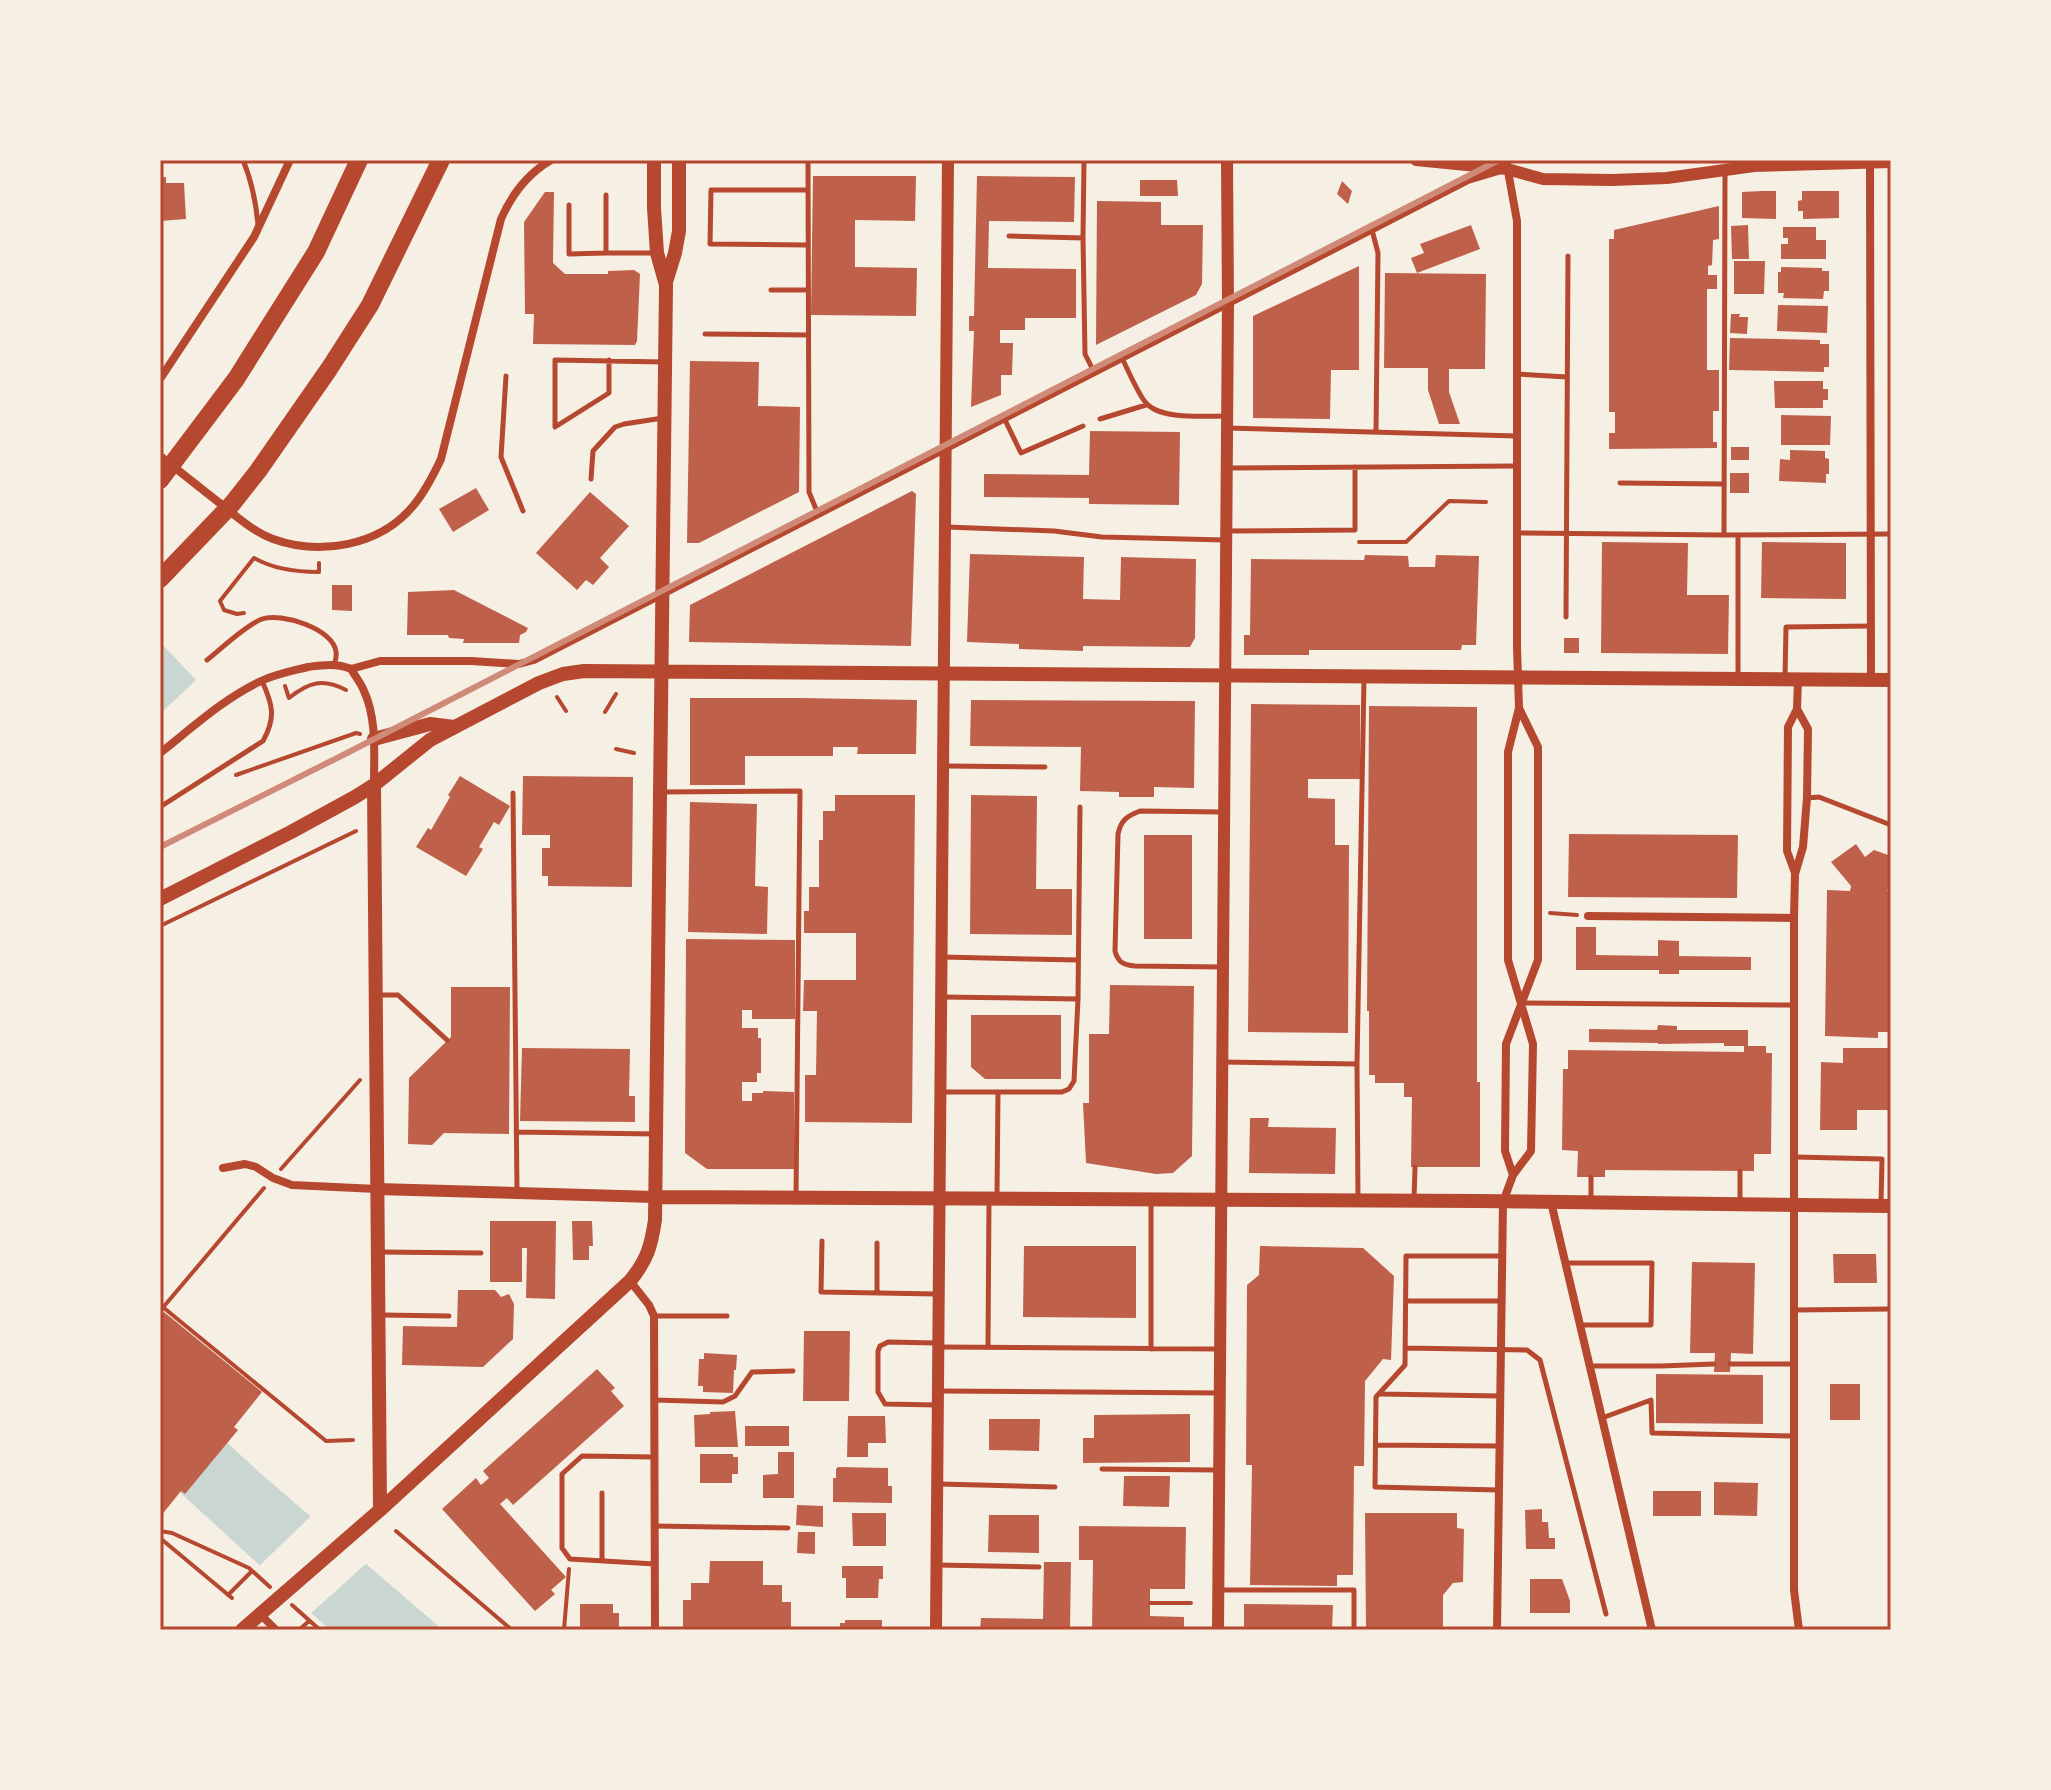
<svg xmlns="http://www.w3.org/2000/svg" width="2051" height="1790" viewBox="0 0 2051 1790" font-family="'Sofia Sans Condensed',sans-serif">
<rect width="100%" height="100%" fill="#f6efe4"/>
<path fill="#c9d6d2" d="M160 642 196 680 160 714Z
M160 1381 260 1473 443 1630H330L160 1474Z"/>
<path fill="#f6efe4" d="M313 1514 368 1562 308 1616 257 1568Z"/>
<path fill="#bf614a" d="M813 176H916L915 221 855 220V267L917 268 916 316 811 315Z
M977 176 1075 177 1074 222 989 221 988 268 1076 269V318H1025V330H1000V343H1013L1012 375H1001V395L971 407 974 331H969V316H974Z
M160 177H166V183H184L186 219 160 221Z
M1140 180H1177L1178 196H1140Z
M1342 181 1352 191 1348 204 1337 194Z
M1762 191H1776V219L1742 218V192Z
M1802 191H1839V218L1803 219V211H1798V201L1802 200Z
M545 192H554L553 263 565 274H608V271L634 270 640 274 637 341 635 345 533 344 534 314H525L524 222Z
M1097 201 1161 202V225H1203L1202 284 1196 295 1096 345Z
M1719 206V239L1713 240 1712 265 1708 266V275H1717V289H1707V370H1719V411H1713V442H1717V448L1609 449V433H1615V412H1609V239H1614V230Z
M1471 225 1480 249 1417 273 1411 258 1424 253 1420 244Z
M1748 225 1749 259H1732L1731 226Z
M1783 227H1816V240H1826V259H1781V244H1788V238H1783Z
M1734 261H1765L1764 294H1734Z
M1359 266V370H1331L1330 419 1253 418V316Z
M1781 267 1822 268V271H1829V291H1824L1823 299 1783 298 1784 293H1778V272H1781Z
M1385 273 1486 274 1485 369H1449V392L1460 424H1439L1428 390V368H1384Z
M1778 305 1828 306 1827 333 1777 331Z
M1731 314H1740L1739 317H1748L1747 334 1730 333Z
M1730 338 1820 340V344H1829V367H1824V372L1729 370Z
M690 361 759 362 758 406 800 407 799 492 699 543H687Z
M1774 381H1823V389H1828V400H1823V408H1775Z
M1781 415 1831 416 1830 445H1781Z
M1090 431 1180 432 1179 505 1089 504V498L984 497V474L1089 475Z
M1731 447H1749V460H1731Z
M1790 450 1825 451V458L1829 459V474H1826V483L1779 481 1780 459 1790 460Z
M1730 473H1749V493H1730Z
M476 488 489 510 453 532 439 509Z
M912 491 916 494 911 646 689 642 690 605Z
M590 492 629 526 600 558 609 567 593 585 586 580 577 590 536 553Z
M1602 542 1688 543 1687 595H1729L1728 654 1601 653Z
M1762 542 1846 543V599L1761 598Z
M970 554 1084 557 1083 599 1120 600 1121 557 1196 559 1195 638 1190 647 1083 646V651L1019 649V644L967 642Z
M1365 555 1408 556 1409 567H1435L1436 555 1479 556 1476 645H1462L1461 650H1309V655H1244V635H1250L1251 559 1364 560Z
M332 585H352V611L332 610Z
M454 590 528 628 526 632 520 635 519 643H463L464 639 449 638 448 635H407L408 592Z
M1564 638H1579V653H1564Z
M690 698H800L917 700 916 754H857L858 747H833V756H745V785H690Z
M971 700 1195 701 1194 788 1154 787V797H1119V792L1080 791 1081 747 970 746Z
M1251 704 1360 705V779H1308V798L1335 799V845H1349L1348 1033 1248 1032Z
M1369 706 1477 707V1082H1480V1167H1411L1412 1097H1404V1083H1375V1075H1369V1011H1367Z
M460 776 510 806 499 825 494 822 479 847 483 849 466 876 416 847 428 828 431 830 450 797 448 795Z
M523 776 633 777 632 887 548 886V876H542V848H550V835H522Z
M835 795H915L912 1123 805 1122V1075H816L817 1011H803L804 980H856V933H804V911H809V887H819V840H823V811H835Z
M971 795 1037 796 1036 889H1072V935L970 934Z
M690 802 757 804 755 886 768 887 767 934 688 932Z
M1569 834 1738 835 1737 898 1568 897Z
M1144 835H1192V939H1144Z
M1856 844 1865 857 1874 850 1891 856V888L1887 890 1891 897V1032H1878V1038L1825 1036 1827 890 1850 891 1851 886 1831 862Z
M1576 927H1596V955L1658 956V940L1679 941V956L1751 957V970H1679V974H1659V970H1576Z
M686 939 795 940V1019H752V1010H742V1028H758V1038H761V1073H757V1082H742V1101H752V1093H763V1091L794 1092V1169H707L685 1153Z
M1110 985 1194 986 1192 1156 1173 1173 1156 1174 1086 1163 1083 1103H1089V1034H1109Z
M451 987H510L509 1134 444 1133 432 1145 408 1144 409 1078 451 1037Z
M971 1015H1061V1079H985L971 1067Z
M1658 1025 1677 1026V1030H1748V1046H1766V1053H1772L1771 1154H1754V1171L1605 1170V1177H1577L1578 1151 1562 1150 1563 1069H1568V1050L1744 1052V1046H1724V1043L1658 1044V1043L1589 1042V1029L1657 1030Z
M522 1048 630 1049 629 1096H635V1122L520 1121Z
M1843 1048H1891V1110H1857V1130H1820L1821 1062 1843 1063Z
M1250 1118H1269L1268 1127 1336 1128 1335 1174 1249 1173Z
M490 1221H556L555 1299 526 1298 527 1248H522V1282H490Z
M572 1221H592L593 1246H589V1260H573Z
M1024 1246H1136V1318L1023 1317Z
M1260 1246 1363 1248 1394 1276 1391 1360 1383 1359 1365 1381 1364 1466H1354L1353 1575H1337V1586L1250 1585 1252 1465H1246L1247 1285 1259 1275Z
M1833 1254H1876L1877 1283H1834Z
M1692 1262 1755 1263 1753 1354 1731 1353 1730 1372H1714L1715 1353H1690Z
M458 1290H495L501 1297 509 1294 514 1304 513 1339 483 1367 402 1365 403 1326 457 1327Z
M164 1312 262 1392 234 1427 238 1430 185 1494 181 1491 160 1517V1317Z
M804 1331H850L849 1401H803Z
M704 1353 737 1355 736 1370H734L733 1393 703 1392V1386H698L699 1359H704Z
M597 1369 615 1388 611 1391 624 1406 513 1505 507 1498 500 1504 566 1577 551 1590 555 1594 535 1611 442 1509 476 1478 481 1485 489 1478 483 1471Z
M1656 1374 1763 1375V1424L1656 1423Z
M1830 1384H1860V1420H1830Z
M735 1411 738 1447H695L694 1415 710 1414V1412Z
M1190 1414V1462L1083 1463V1438H1094V1415Z
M848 1416H885L886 1443H868V1457H847Z
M989 1419H1040L1039 1451 989 1450Z
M745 1426H789V1446H745Z
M778 1452H794V1498H763V1475L778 1474Z
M700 1454H733V1457H738V1474H732V1483H700Z
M838 1467 888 1468V1486H892V1503L833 1502V1478H836V1469Z
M1124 1476H1170L1169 1507 1123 1506Z
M1714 1482 1758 1483 1757 1516 1714 1515Z
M1653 1491H1701V1516H1653Z
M797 1505 823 1506V1527L796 1525Z
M1542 1509V1522H1548L1549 1538H1555V1549H1526L1525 1510Z
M852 1513H886V1546H853Z
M1365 1513H1457V1528L1464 1529 1463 1582 1453 1583 1443 1595V1630H1366Z
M989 1515H1039V1553L988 1552Z
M1079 1526 1186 1527 1185 1589H1150V1616L1184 1617V1630H1092L1093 1560H1079Z
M798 1532H815V1554L797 1553Z
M710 1561H763V1585H782V1602H791V1630H683V1600H691V1583H709Z
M1044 1562H1071L1070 1630H980L981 1618 1043 1619Z
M842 1566H883V1579H879L878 1598H846V1578H842Z
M1530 1579H1562L1570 1601V1613H1530Z
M580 1604H613V1613H619V1627H613V1630H580Z
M1244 1604 1333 1605 1332 1630H1244Z
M845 1620H882V1630H840V1623H845Z"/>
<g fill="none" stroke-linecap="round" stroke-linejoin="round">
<path stroke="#b5482f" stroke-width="4" d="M1359 542H1406L1449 501 1486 502
M244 613 237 614 224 610 220 601 254 558C273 569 298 572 319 572V563
M285 686 289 698C309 682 323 678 346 690
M557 697 566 711
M605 712 616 694
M616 749 634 753
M236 775 356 733 360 734
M1550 913 1577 915
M160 926 356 831
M281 1169 360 1080
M164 1308 326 1441 353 1440
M160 1311 264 1188
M160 1531 172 1533 249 1568 270 1587
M396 1531 512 1630
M160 1538 232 1598
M228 1595 252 1571
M1150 1603H1191
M292 1605 320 1630
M299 1630 309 1621
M564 1630 569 1569"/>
<path stroke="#b5482f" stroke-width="5" d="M243 160C252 182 256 202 258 225
M808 160 809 492 818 514
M1084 160 1083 238 1085 354 1094 372
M807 190H711L710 244 807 245
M606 195V253H656
M569 205V254L606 253
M1372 230 1378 253 1376 432
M1009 236 1083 238
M771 290H808
M705 334 808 335
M1122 358C1128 370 1138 394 1146 403 1161 420 1205 416 1226 416
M609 360V393L555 427V360L664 362
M1517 374 1567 377
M506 376 501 457 523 511
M1004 418 1021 453 1083 426
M1100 419 1146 405
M1228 428 1517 436
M1227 468 1516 466
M591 479 593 451 615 427 624 424 663 418
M1620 483 1724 484
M947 527 1054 531 1102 537 1225 540
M1227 531 1355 530V467
M1517 533 1724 535 1891 534
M1724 535 1725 172
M1738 535V678
M1566 617 1568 256
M207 660C221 649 246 625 262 619 281 612 334 629 336 652 337 657 335 661 334 665
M1785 678 1786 627 1872 626
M946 766 1045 767
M660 792 800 791 796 1197
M513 793 517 1192
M1807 798 1819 797 1891 825
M160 807 263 741C276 718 273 705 262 681
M942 957 1078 960
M1222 967 1135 966C1123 965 1118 962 1115 951L1118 834C1121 820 1127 816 1140 811L1223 812
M378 995H398L447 1040
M942 997 1078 999 1080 807
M1520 1003 1794 1005
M1222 1062 1357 1064
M941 1092H1062L1069 1089 1074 1081 1078 999
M516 1132 655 1134
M1795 1157 1882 1159 1881 1204
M997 1195 998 1092
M1358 1200 1357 1064 1364 678
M1414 1200 1415 1167
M1591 1200V1177
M1740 1203V1171
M822 1241 821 1292 937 1294
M378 1252 481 1253
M1565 1263H1652L1651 1325H1580
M877 1293V1243
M1406 1301H1501
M1794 1310 1891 1309
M382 1315 449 1316
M654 1316H727
M936 1343 888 1342 880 1346 878 1351V1392L885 1404 937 1405
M938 1347 1220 1349
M988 1347 989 1200
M1405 1348 1527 1350 1540 1360 1606 1614
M1151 1349V1202
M1730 1364H1793
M1591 1366H1661L1714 1364
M938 1391 1220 1393
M1380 1394 1500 1396
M654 1400 723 1402 735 1396 752 1372 793 1371
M1602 1418 1651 1400 1652 1433 1793 1436
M1376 1445 1499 1446
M654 1457 582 1456 562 1474V1548L570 1559 655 1564
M1102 1469 1218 1470
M940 1484 1055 1487
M1498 1490 1375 1487 1376 1397 1405 1365 1406 1256H1502
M655 1526 788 1528
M602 1561V1493
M936 1565 1039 1567
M1219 1590H1354V1630"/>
<path stroke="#b5482f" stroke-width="8" d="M1870 161 1871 680
M160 379 254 237 290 160
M160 456C179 471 198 486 217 501 235 515 252 531 273 539 320 556 380 546 413 506 425 492 433 476 441 459L501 219C512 194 527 174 551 160
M351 669 380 661H471L519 664 534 660 1468 180 1498 171
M351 669C355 676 361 683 364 691 377 719 374 754 374 784
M1797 709 1808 729 1807 798 1803 847 1795 874 1794 918V1590L1799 1630
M160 753C192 728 223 699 261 681 276 674 292 671 308 667 323 665 337 663 351 669
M1795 873 1787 851 1788 727 1797 709 1798 679
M1588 916 1794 918
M223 1168 245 1164 256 1167 273 1178 292 1185 377 1189
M1513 1175 1505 1151 1506 1044 1538 960V747L1519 708
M1551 1202 1652 1630
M630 1281 649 1305 654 1316 655 1630
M260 1614 276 1630
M1497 1630 1503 1202 1513 1175 1531 1151 1533 1044 1508 960V752L1519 708 1517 647V221L1506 160"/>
<path stroke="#b5482f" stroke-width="12" d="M1416 160 1507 169 1543 179 1612 180 1667 178 1754 166 1891 162
M377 1189 655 1197
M936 1630 948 160
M1218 1630 1228 303 1227 160"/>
<path stroke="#b5482f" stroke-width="14" d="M666 282 675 253 679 231V160
M374 739 430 724 454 727
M374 785 380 1510
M160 899 291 832 355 797 374 785 430 740 539 683 563 674 584 671 1891 680
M655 1197 1478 1201 1891 1206
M242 1630 380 1510 630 1281C647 1260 651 1247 655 1220L666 285 657 253 654 208V160"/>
<path stroke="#b5482f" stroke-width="18" d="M160 480 236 379 316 252 359 160
M160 579 232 504 258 471 329 369 370 305 441 160"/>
<path stroke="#cf8b77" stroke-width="6" d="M160 847 347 753 1499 160"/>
</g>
<rect width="2051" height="1790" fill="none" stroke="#f6efe4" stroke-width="324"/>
<rect x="162" y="162" width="1727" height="1466" fill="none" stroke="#b5482f" stroke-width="3"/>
</svg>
